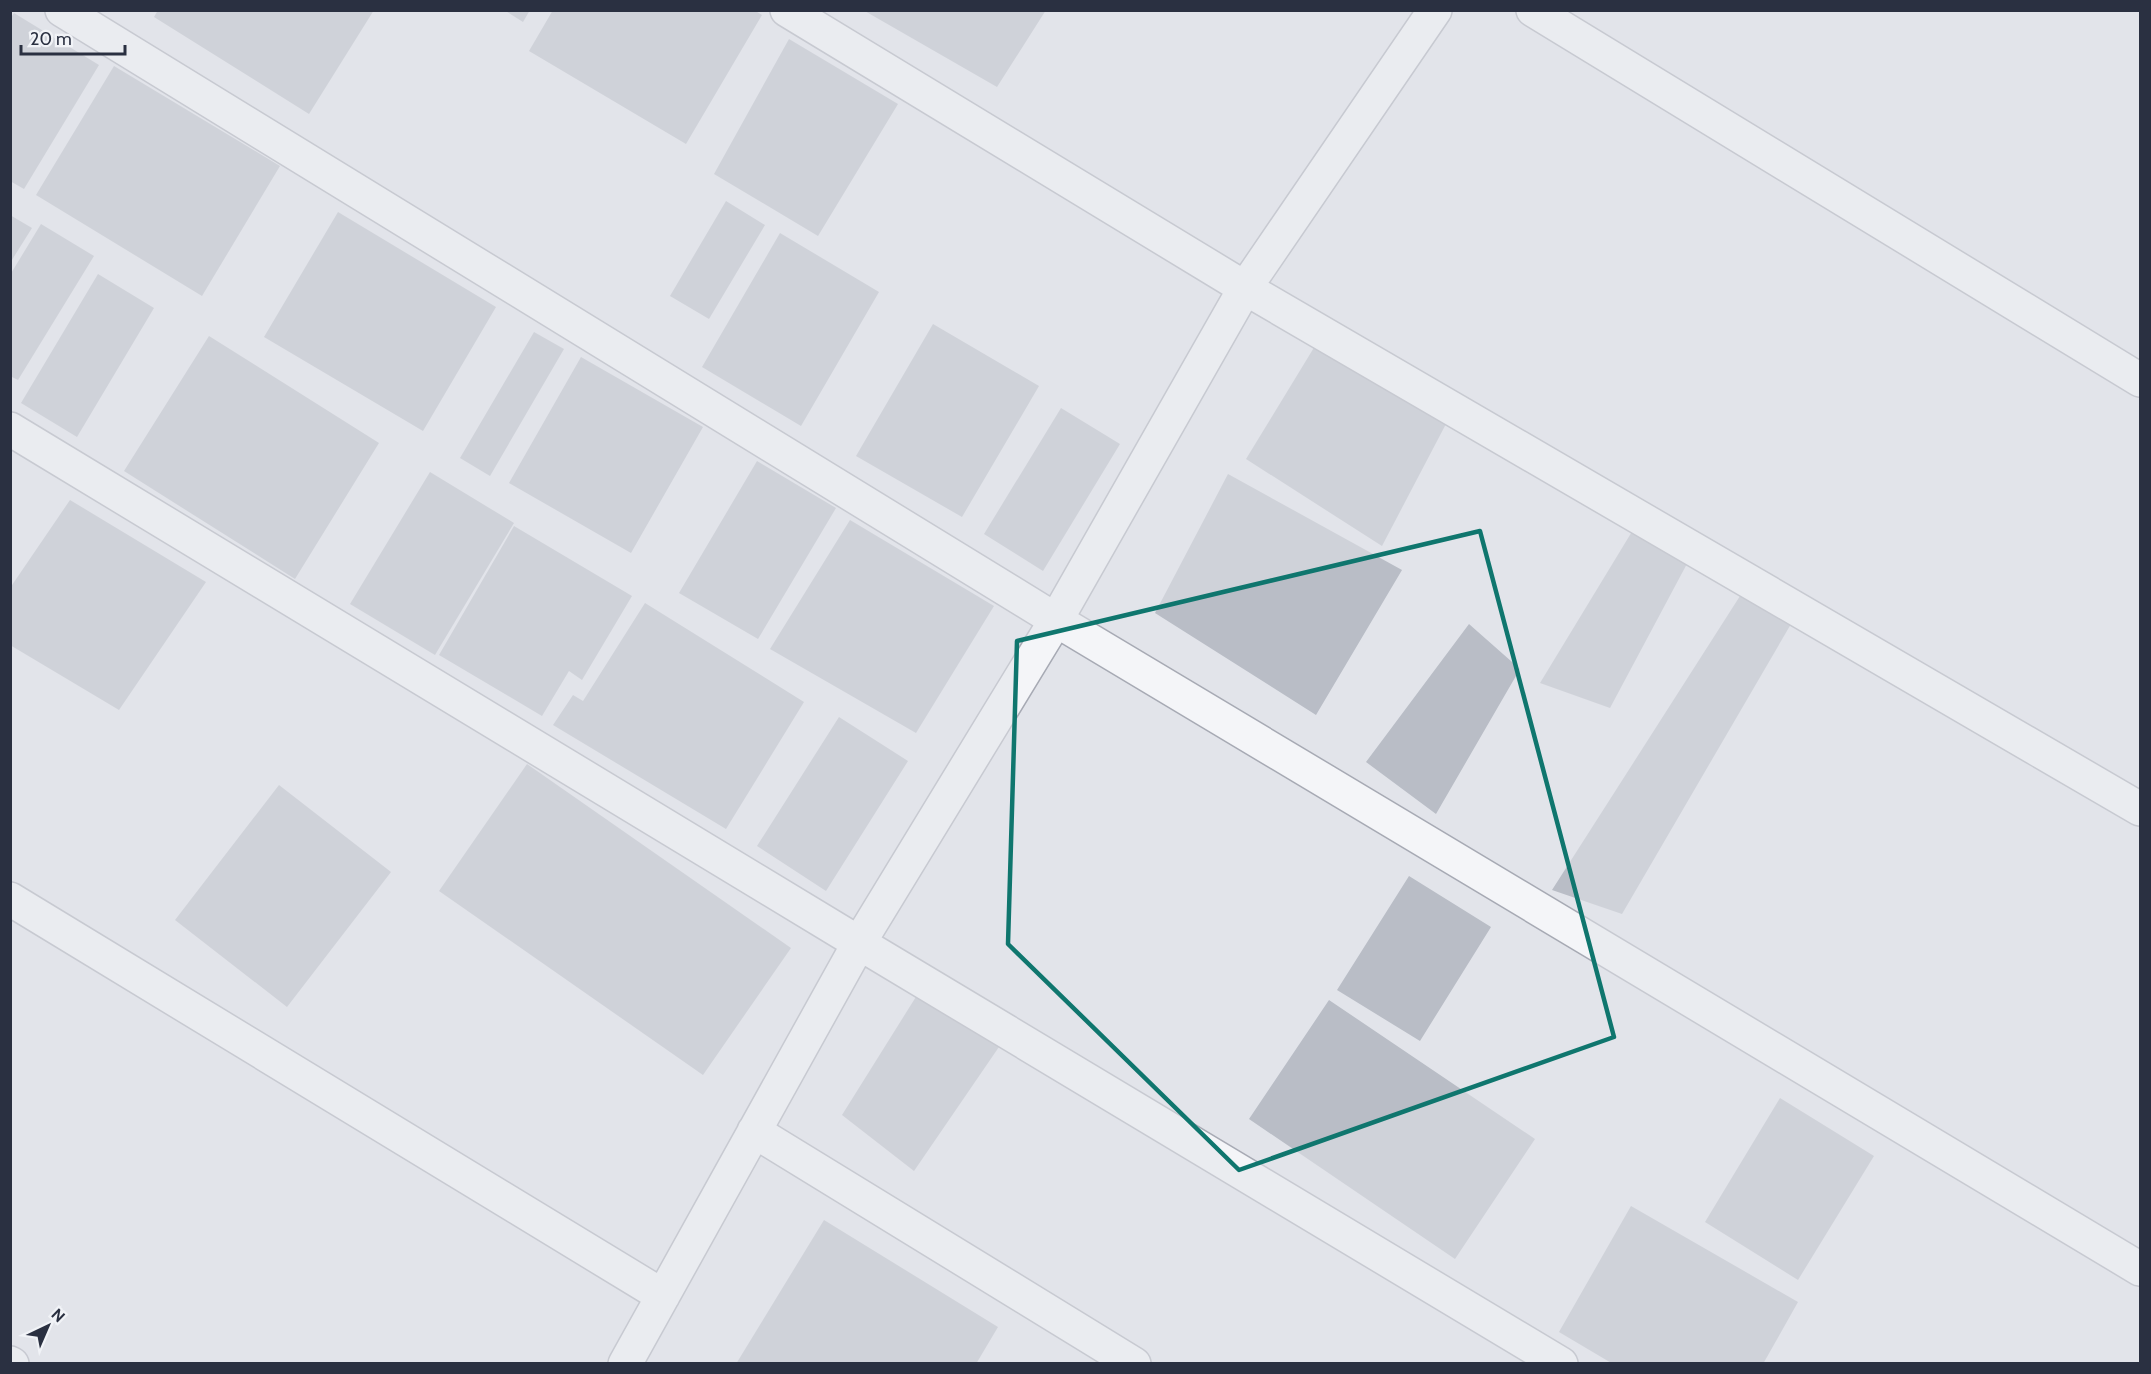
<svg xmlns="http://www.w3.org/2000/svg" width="2151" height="1374" viewBox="0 0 2151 1374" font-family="Cabin,sans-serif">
<rect width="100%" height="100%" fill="#e2e4ea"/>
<path fill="#b9bdc6" d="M158 10H374L309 114 154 17Z
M504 10H530L523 22Z
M553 10H754L762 15 686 144 529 51Z
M863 10H1046L997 87Z
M14 13 99 65 24 189 10 181V19Z
M789 39 898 104 818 236 714 174Z
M114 66 280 166 202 296 36 195Z
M726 201 765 225 709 319 670 296Z
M338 212 496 307 423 431 264 337Z
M10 215 32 228 10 263Z
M41 224 94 256 18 380 10 376V275Z
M780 233 879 292 801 426 702 367Z
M98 274 154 308 77 437 21 403Z
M933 324 1039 386 962 517 856 456Z
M534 332 564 349 490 476 460 458Z
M209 336 379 443 295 579 124 471Z
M1318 341 1447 422 1382 546 1246 459Z
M581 357 703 427 631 553 509 483Z
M1061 408 1120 444 1043 571 984 534Z
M757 461 836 508 758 639 679 593Z
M430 472 514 523 435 655 350 604Z
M1228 474 1402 570 1316 715 1155 613Z
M70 500 206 582 119 710 10 645V588Z
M850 520 994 606 916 733 770 649Z
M1636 525 1689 560 1610 708 1540 683Z
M514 526 632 596 582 680 569 671 542 716 439 655Z
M1740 596 1791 624 1622 914 1552 890Z
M645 603 804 702 726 829 553 725 573 695 583 701Z
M1469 624 1520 669 1436 814 1366 762Z
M839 717 908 761 826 891 757 846Z
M527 764 791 948 703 1075 439 891Z
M279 785 391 872 287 1007 175 920Z
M1409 876 1491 927 1420 1041 1337 990Z
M929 976 1014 1025 914 1171 842 1115Z
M1329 1000 1535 1139 1455 1259 1249 1119Z
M1780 1098 1874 1156 1798 1280 1705 1222Z
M1631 1206 1798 1302 1763 1364H1613L1559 1332Z
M824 1220 998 1327 976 1364H736Z"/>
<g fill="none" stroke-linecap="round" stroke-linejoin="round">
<g stroke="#a7aab4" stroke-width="36">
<path id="minor" d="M62 10 1056 620 2140 1269
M787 10 1245 288 2140 809
M1533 10 2140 380
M10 429 859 943 1561 1364
M10 899 663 1296
M754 1131 1134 1364
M10 1363 12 1364
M625 1364 859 943 1056 620 1245 288 1435 10"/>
</g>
<use href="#minor" stroke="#f4f5f8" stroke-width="33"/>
</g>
<path d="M0 0H2151V1374H0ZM1480 531 1614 1037 1239 1170 1008 944 1017 641Z" fill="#e2e4ea" fill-opacity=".55" fill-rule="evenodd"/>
<path fill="none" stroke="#0f766e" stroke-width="4.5" stroke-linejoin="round" d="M1480 531 1614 1037 1239 1170 1008 944 1017 641Z"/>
<rect width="2151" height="1374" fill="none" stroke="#2a3041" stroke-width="24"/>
<g transform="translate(48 1326) rotate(44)" stroke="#f1f3f7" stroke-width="4.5" paint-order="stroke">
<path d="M0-4.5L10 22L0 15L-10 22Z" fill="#2a3041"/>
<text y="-9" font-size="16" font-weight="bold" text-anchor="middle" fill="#2a3041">N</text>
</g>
<path d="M21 45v9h104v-9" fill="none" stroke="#2a3041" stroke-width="3"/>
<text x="30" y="45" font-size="18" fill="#2a3041" stroke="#f1f3f7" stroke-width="4.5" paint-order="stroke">20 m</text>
</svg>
